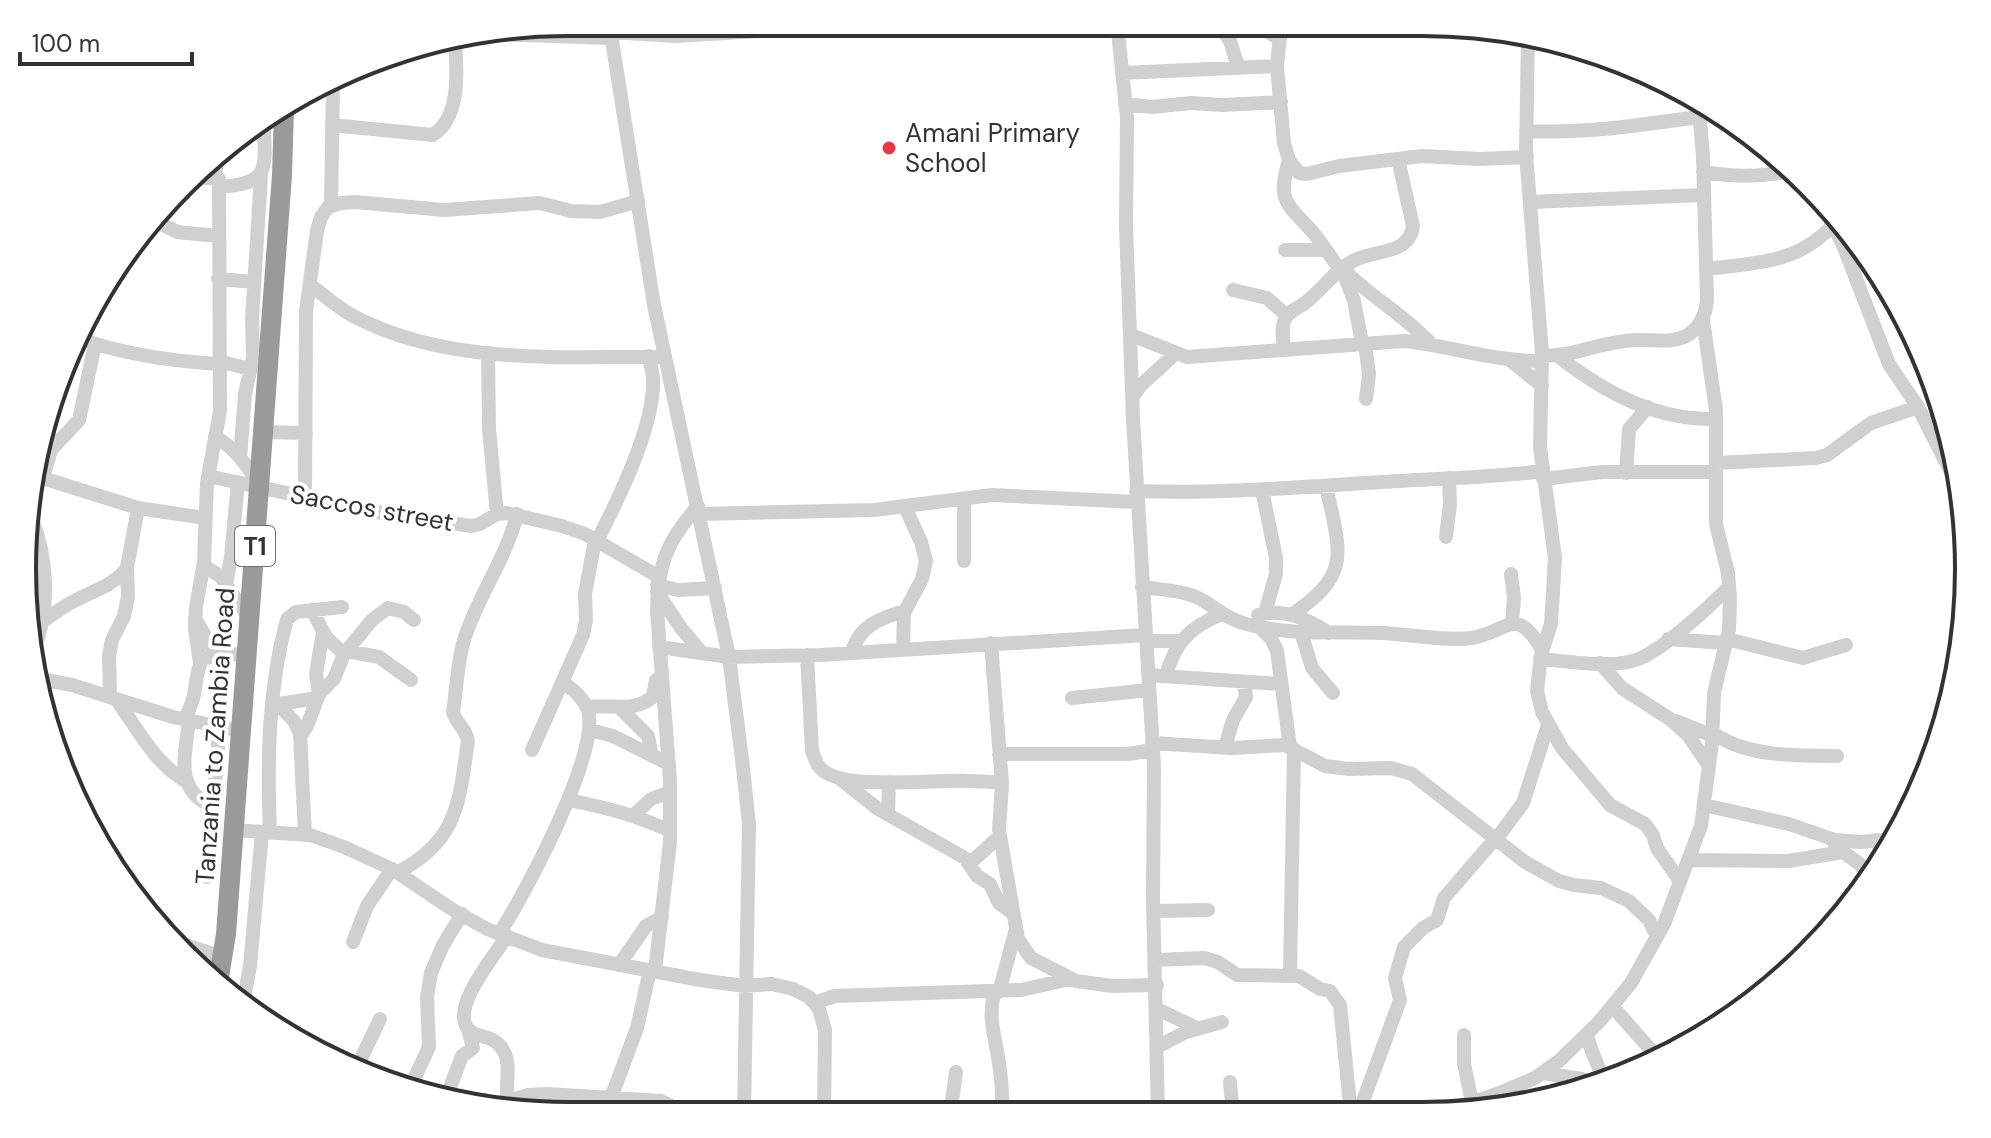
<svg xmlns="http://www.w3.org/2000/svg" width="1991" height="1138" viewBox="0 0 1991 1138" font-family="'DM Sans',sans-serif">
<rect width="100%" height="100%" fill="#fff"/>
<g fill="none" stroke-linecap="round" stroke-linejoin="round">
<path stroke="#d0d0d0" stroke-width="14" d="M609 22 654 305 729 657 742 759 749 824 744 1115
M1117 23 1127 118 1126 225 1133 419 1154 767 1153 899 1158 1115
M1218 23 1230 41 1238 66
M1253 23 1280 39
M1281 23 1277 67 1284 143 1289 160 1299 173 1307 174 1339 166 1422 156 1479 159 1527 157
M611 32 675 36 796 29 882 28 937 23
M494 34 612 38
M1528 37 1526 154 1542 353 1540 447 1555 558 1551 624 1541 655 1537 691 1542 712 1562 748 1610 805 1645 824 1653 835 1657 848 1679 880
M1122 73 1277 66
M1125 104 1152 107 1191 103 1222 105 1281 102
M332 125 433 135C461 117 457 70 455 41
M1526 131C1585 134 1641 125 1698 117
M1289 160C1278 199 1284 201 1309 228 1321 241 1330 256 1340 270
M1703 172C1734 177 1763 178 1793 170
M197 177 219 179 220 411 207 483 204 562 196 607 195 628 200 663
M214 179 219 153
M219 187C274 184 264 166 264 120
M1814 188 1843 245 1889 364 1918 407 1961 492
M1530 202 1703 195
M331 206 333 83
M156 221 177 232 218 236
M1285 250H1326
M1342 268C1370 297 1405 315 1431 344
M1706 269C1754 263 1797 264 1832 226
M1344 274 1354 301 1362 343
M218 279 254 282
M310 285C324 295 339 309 355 317 450 366 562 356 665 357
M1233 290 1267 298 1287 316
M1131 335 1187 357 1404 341C1451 346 1495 362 1542 361
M81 339C125 355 171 361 218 364
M1365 343 1369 374 1366 399
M1284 350C1283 340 1281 328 1285 319 1289 311 1298 308 1305 303 1322 290 1334 271 1353 261 1374 249 1409 256 1413 226L1398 159
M488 354 489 429 497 514
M253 356 252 319 261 175
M1542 356C1577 356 1602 341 1636 340 1652 339 1670 344 1686 336 1700 328 1706 315 1707 299L1703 156 1698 100
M1558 356C1602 391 1657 421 1716 419
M218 361 250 369
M1511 361 1542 386
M1132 398 1141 385 1175 354
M263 432 306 433
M215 437C235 447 248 467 260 486
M240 458 245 394 255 348
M1716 463 1816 458 1827 455 1871 423 1918 407
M1626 473 1629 429 1648 407
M36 476 138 508 205 518
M208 476 369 511 471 526 480 524 497 514 507 513 562 526 585 534 659 577
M43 478 51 450 79 420 95 344
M1543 479 1602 472H1715
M1262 490 1276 558V574L1265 613
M1136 491C1219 494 1300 487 1383 482 1436 478 1489 478 1543 471
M305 497 306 311 317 231 321 217 328 207 341 203 355 202 444 210 540 203 571 211 600 212 638 201
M700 514 874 510 992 495 1137 502
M32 519C48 559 50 609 34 650
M1446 537 1450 504 1449 478
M597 541C618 500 654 427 653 381 653 373 650 364 649 356
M964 561V499
M204 566 220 576 250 619
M1511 574 1514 598 1512 624
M226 585 231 557 238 482
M657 585 678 590 715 588
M1142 587C1161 590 1185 590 1202 600 1219 610 1230 621 1250 625 1295 636 1340 631 1385 633 1413 635 1443 641 1471 638 1508 633 1515 603 1542 650
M657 592 681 628 702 653
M312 610 326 637 344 654
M1258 615C1284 608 1308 619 1329 633
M1291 615C1353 574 1340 552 1326 486
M195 619 217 655
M42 622C53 614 64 606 76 600 95 590 113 586 127 568L138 508
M1259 627 1271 638 1277 651 1290 747
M1301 632 1312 668 1333 693
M1668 639 1726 643
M1727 639 1803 658 1846 645
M1146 641H1182
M991 643 1002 783 999 830 1018 939 1031 958 1076 981 1113 986 1157 985
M659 647 729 657 820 655 1145 635
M903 648 904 613 922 579 926 561 921 542 905 507
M347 651 379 657 411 680
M852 652C859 626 880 618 905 611
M807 655 812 751C815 759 817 767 825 772 852 790 937 779 970 781 981 781 992 782 1002 783
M1540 659C1568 661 1615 670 1641 658 1668 645 1707 609 1729 587
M1600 663 1622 688 1670 719 1688 735 1709 766
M1148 675 1280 684
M1166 676C1175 642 1189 628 1221 614
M40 679 72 685 173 717 241 731
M319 694 316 674 323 632
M110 697 109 656 112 640 124 616 128 597 127 568
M1072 698 1149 690
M116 699C138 729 153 762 187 782
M273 699 294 721 300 733 305 835
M279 704 317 698
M587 707C611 704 633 713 653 697L656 680
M619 707 648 736 652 756
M184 719C200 694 192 678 203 658L247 653
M189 721C185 756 174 790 213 807
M1676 721 1713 736
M590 730 613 736 669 764
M1713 733C1746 757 1798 756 1837 756
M300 737 307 726 319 694 334 679 344 654 372 620 388 608 404 612 414 620
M1152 743 1232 748 1285 745 1325 766 1349 769 1391 768 1412 774 1525 862 1559 881 1574 885 1601 888 1629 901 1649 920 1657 937
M1225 747 1233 720 1246 697 1244 682
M532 750 583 635 586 620 585 594 595 540
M999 754H1128L1153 750
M839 778 878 809 965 858 977 876 990 884 999 903 1014 914
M568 800C604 807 636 815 670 831
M1704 805 1789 824 1835 840 1861 842 1895 839
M634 815 651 799 670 792
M888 815 889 782
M233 830 310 835 344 847 392 869 453 910 487 929 542 950 700 980 745 986 772 984 793 989 809 997 819 1009 825 1030 824 1115
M270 832C267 761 268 688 287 619L296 612 342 607
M1876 840 1884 855 1883 860
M1495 841 1523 803 1548 725
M1835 846 1861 865 1869 883
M1688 860 1788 861 1843 852
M970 863 1000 836
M398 872C458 841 459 802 468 741 466 728 456 724 453 712 457 687 457 661 465 637 479 594 507 557 517 514
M207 877C205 827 220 777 218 726
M1154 911 1208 910
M499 934C525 894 600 754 588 710 584 698 573 690 563 682
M507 936C495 955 450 1008 468 1029 478 1040 493 1033 503 1050 513 1066 503 1088 509 1105
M170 940 222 957
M353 942 367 906 392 869
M1156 960 1204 958 1218 962 1237 975 1299 976 1320 989 1330 991 1340 1005 1351 1115
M619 965 646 926 662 917
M655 971 670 842V781L657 611C658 564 667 541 698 506
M1290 975 1294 749
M994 992C988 1021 995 1035 999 1063 1002 1080 1002 1097 1003 1115
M999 992 1016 929
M814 1003 835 996 1021 990 1070 979
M243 1004 250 966 262 832
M1612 1006 1659 1059
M1157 1009 1197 1028
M1587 1034C1590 1052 1600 1066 1604 1084
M1464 1035V1063L1472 1103
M1157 1047 1186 1032 1222 1022
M356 1069 380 1019
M1542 1073 1582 1079 1601 1086
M1230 1082 1233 1115
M409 1090 429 1047 427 997 431 973 443 945 462 914
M446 1098 462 1056 473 1048 468 1029
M611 1098 637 1028 650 970
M607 1108 613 1115
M504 1109 515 1099 528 1095 548 1094 661 1101 691 1115
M950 1115 956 1072
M1358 1115 1400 1000 1395 978 1404 947 1423 928 1437 920 1444 898 1494 840
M1436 1115 1502 1092 1535 1078 1559 1061 1599 1022 1631 983 1664 924 1701 826 1712 743 1714 693 1729 630 1730 598 1728 573 1716 524V410L1703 320"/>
<path stroke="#9a9a9a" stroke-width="20" d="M218 983 226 934 282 175 284 109"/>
</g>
<circle fill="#e63946" stroke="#fff" stroke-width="3" cx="889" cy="148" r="8"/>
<g text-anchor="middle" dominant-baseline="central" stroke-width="8" stroke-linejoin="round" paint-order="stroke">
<rect fill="#fff" stroke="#707070" stroke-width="2" x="235" y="526" width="40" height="40" rx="6"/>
<g font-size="24" font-weight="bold" fill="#333">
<text x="255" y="546">T1</text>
</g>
<g font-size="26" fill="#333" stroke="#fff" text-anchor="start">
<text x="905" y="133">Amani Primary<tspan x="905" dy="30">School</tspan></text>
</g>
<g font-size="26" fill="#333" stroke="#fff">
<text transform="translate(372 508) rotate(10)">Saccos street</text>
<text transform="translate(215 736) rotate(-86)">Tanzania to Zambia Road</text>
</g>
</g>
<path d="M0 0H1991V1138H0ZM569 36H1422A533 533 0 0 1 1955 569V569A533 533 0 0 1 1422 1102H569A533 533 0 0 1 36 569V569A533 533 0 0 1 569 36Z" fill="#fff" fill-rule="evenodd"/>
<path fill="none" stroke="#333" stroke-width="4" d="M569 36H1422A533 533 0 0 1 1955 569V569A533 533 0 0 1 1422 1102H569A533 533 0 0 1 36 569V569A533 533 0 0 1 569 36Z"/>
<path d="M20 52v12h172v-12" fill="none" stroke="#333333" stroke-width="4"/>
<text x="32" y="52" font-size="24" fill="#333333" stroke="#ffffff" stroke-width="6" paint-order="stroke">100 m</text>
</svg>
